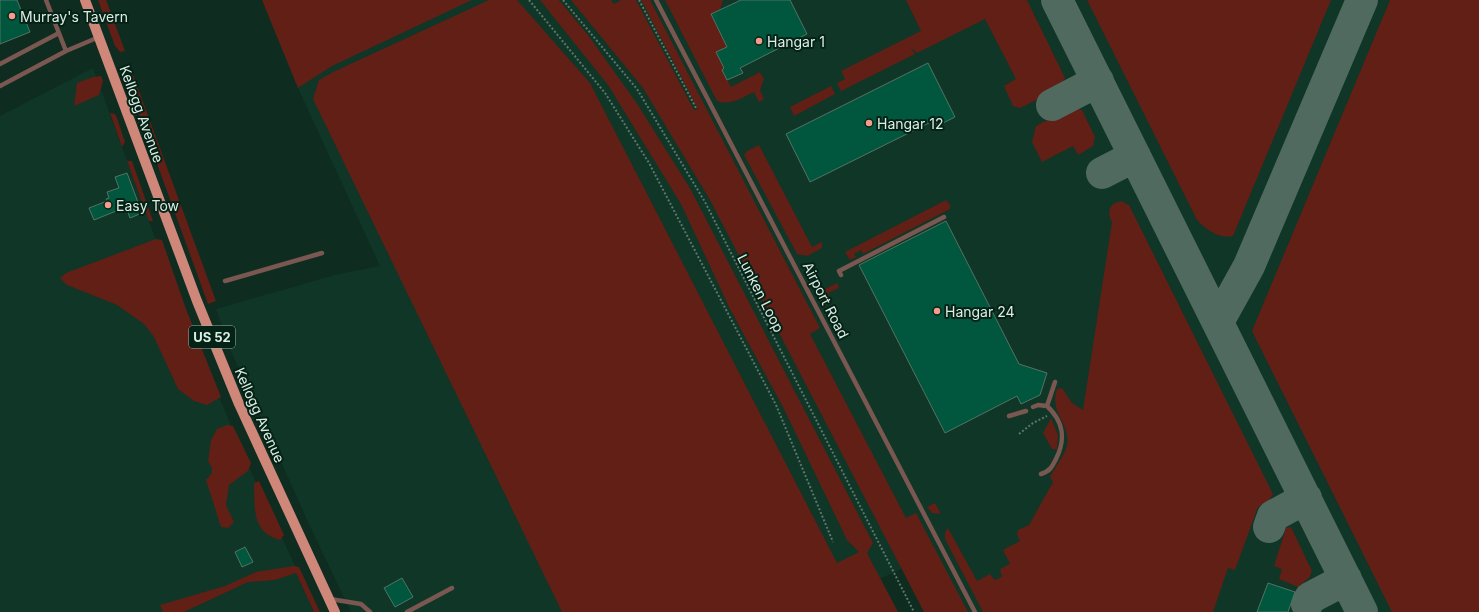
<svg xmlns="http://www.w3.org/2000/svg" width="1479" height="612" viewBox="0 0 1479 612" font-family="Inter,sans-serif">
<rect width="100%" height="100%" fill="#0f2c21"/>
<path fill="#0f3627" d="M262 0H1479V612H953L925 558 808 612H351L314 535 230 349 216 309 335 275 380 266 298 88Z
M93 68 175 292 246 461 299 574 297 575 314 612H0V116Z"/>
<path fill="#611f15" d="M98 0H106L125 51 120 52 115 46Z
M262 0H472L332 66 298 88Z
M489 0H517L590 83 837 563 859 552 847 540 784 409 730 309 681 204 608 85 540 0H559L588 35 638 105 691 190 873 543 867 553 898 612H562L313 99 319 80 333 72Z
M571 0H611L614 4 621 0H636L694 110 698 109 641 0H650L820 328 810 334 906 518 916 513 968 612H924L710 200 643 88Z
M665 0H723L720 10 711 15 727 47 716 52 724 68 722 70 731 87 760 72 764 79 760 90 764 99 759 102 754 92C741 98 731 106 717 101Z
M906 0H1027L1065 78 1061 88 1020 108 1013 106 1004 86 1016 79 985 19 917 53 911 48 915 54 841 91 837 83 845 79 841 71 921 31Z
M1087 0H1331L1233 236C1218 239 1207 230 1197 220Z
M1390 0H1479V612H1392L1252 331Z
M132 72 216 301 208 304 127 81 130 73Z
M101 76 103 81 99 95 74 106 77 83 93 77Z
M831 86 835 94 794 116 790 107Z
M1071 107 1082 110 1095 137 1093 146 1078 155 1073 146 1042 162 1032 142 1036 126Z
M110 113 115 114 117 118 125 142 122 147Z
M759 145 812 247 822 242V248L807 256 797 254 744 155 747 151Z
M127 161H132L153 221H149Z
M946 200 950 205V209L863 254 861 250 854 254 856 257 850 260 845 252Z
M1121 201 1129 205 1273 494 1269 501 1258 507 1235 570 1228 568 1213 612H983L945 539V533L948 528 977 581 990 574 995 580 1002 577 1000 569 1010 564 1003 550 1020 541 1017 534 1018 530 1029 525 1053 482 1050 477C1055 468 1062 458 1066 449 1074 425 1048 414 1057 389L1062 388 1072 403 1083 410 1112 222C1108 215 1108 210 1113 204Z
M156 239 162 240 186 309 221 397 207 405 194 401 178 389 154 337 144 324 117 305 67 285 60 278 66 273Z
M837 283 839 288 828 293 832 302 823 307 820 300 821 291Z
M1051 418 1058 435 1057 449H1052L1043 433Z
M227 425 233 426 251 463 248 471 229 485 226 505 234 522 228 528 221 527 206 480 212 473V468L208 461 211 440 217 429Z
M259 481 284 535 280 540C251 532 255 508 254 483Z
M935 503 941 514 932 513 927 507Z
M1291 527 1312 571 1309 578 1298 587 1279 579 1282 569 1274 566 1286 528Z
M293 566 299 567 320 612H314L296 573 275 580 248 582 184 612H163L160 605 225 586 256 572Z"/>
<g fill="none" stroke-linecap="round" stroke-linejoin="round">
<path stroke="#516a60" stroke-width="32" d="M1057 0 1362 612
M1052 105 1098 81
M1102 173 1135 156
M1218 322 1249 266 1362 0
M1269 527 1273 516 1306 498
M1307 604 1310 598 1346 579"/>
</g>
<path fill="#00573d" stroke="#547264" d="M0 0H17L30 32 0 44Z
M741 0H790L807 34 740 68 743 73 727 80 722 70 724 68 716 52 727 47 711 14Z
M928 63 955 117 937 126 935 120 810 182 786 134Z
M127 173 142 213 130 218 126 207 94 220 89 208 107 201 106 199 109 198 107 192 119 188 115 177Z
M946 221 1019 364 1047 373 1040 395 1021 404 1017 396 945 433 859 265Z
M245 547 253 562 242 567 235 552Z
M402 578 413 597 395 607 384 588Z
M1268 583 1295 592 1288 612H1257Z"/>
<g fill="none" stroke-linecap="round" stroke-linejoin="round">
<path stroke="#5e776d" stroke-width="2" stroke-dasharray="2 2" stroke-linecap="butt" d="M529 0 605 93 649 163 776 405 833 542
M563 0 637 89 705 202 914 612
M639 0 696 108
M1019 434 1033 423 1047 416"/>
<path stroke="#7a5750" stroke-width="4.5" d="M46 0 66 51 99 37
M656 0 975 612
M0 64 59 33
M0 86 66 51
M841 275 839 271 944 217
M225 281 322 253
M1047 406 1055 382
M1033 407 1038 405 1047 406C1064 422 1066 439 1056 459 1052 467 1050 471 1041 474
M1009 416 1026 411
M330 599 361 604 370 612
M407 612 452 588"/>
<path stroke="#ce8779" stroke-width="10" d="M85 0 197 301 239 404 335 612"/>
</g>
<g fill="#f49d8d" stroke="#052217" stroke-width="1.5">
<circle cx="12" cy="16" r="4"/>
<circle cx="759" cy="41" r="4"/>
<circle cx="869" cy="123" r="4"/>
<circle cx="108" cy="205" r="4"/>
<circle cx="937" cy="311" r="4"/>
</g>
<g text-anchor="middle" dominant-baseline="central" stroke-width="4" stroke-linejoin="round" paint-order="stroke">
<rect fill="#052217" stroke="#9cb0a7" stroke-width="1" x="189" y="326" width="46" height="22" rx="3"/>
<g font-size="13" font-weight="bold" fill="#dcede5">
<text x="212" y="337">US 52</text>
</g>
<g font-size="14" fill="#dcede5" stroke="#052217" text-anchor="start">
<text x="20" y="16">Murray's Tavern</text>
<text x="767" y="41">Hangar 1</text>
<text x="877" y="123">Hangar 12</text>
<text x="116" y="205">Easy Tow</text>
<text x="945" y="311">Hangar 24</text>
</g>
<g font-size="14" fill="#dcede5" stroke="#052217">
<text transform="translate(142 114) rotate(70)">Kellogg Avenue</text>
<text transform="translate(761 293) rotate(63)">Lunken Loop</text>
<text transform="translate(826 300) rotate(63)">Airport Road</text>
<text transform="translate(260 415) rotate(66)">Kellogg Avenue</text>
</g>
</g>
</svg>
